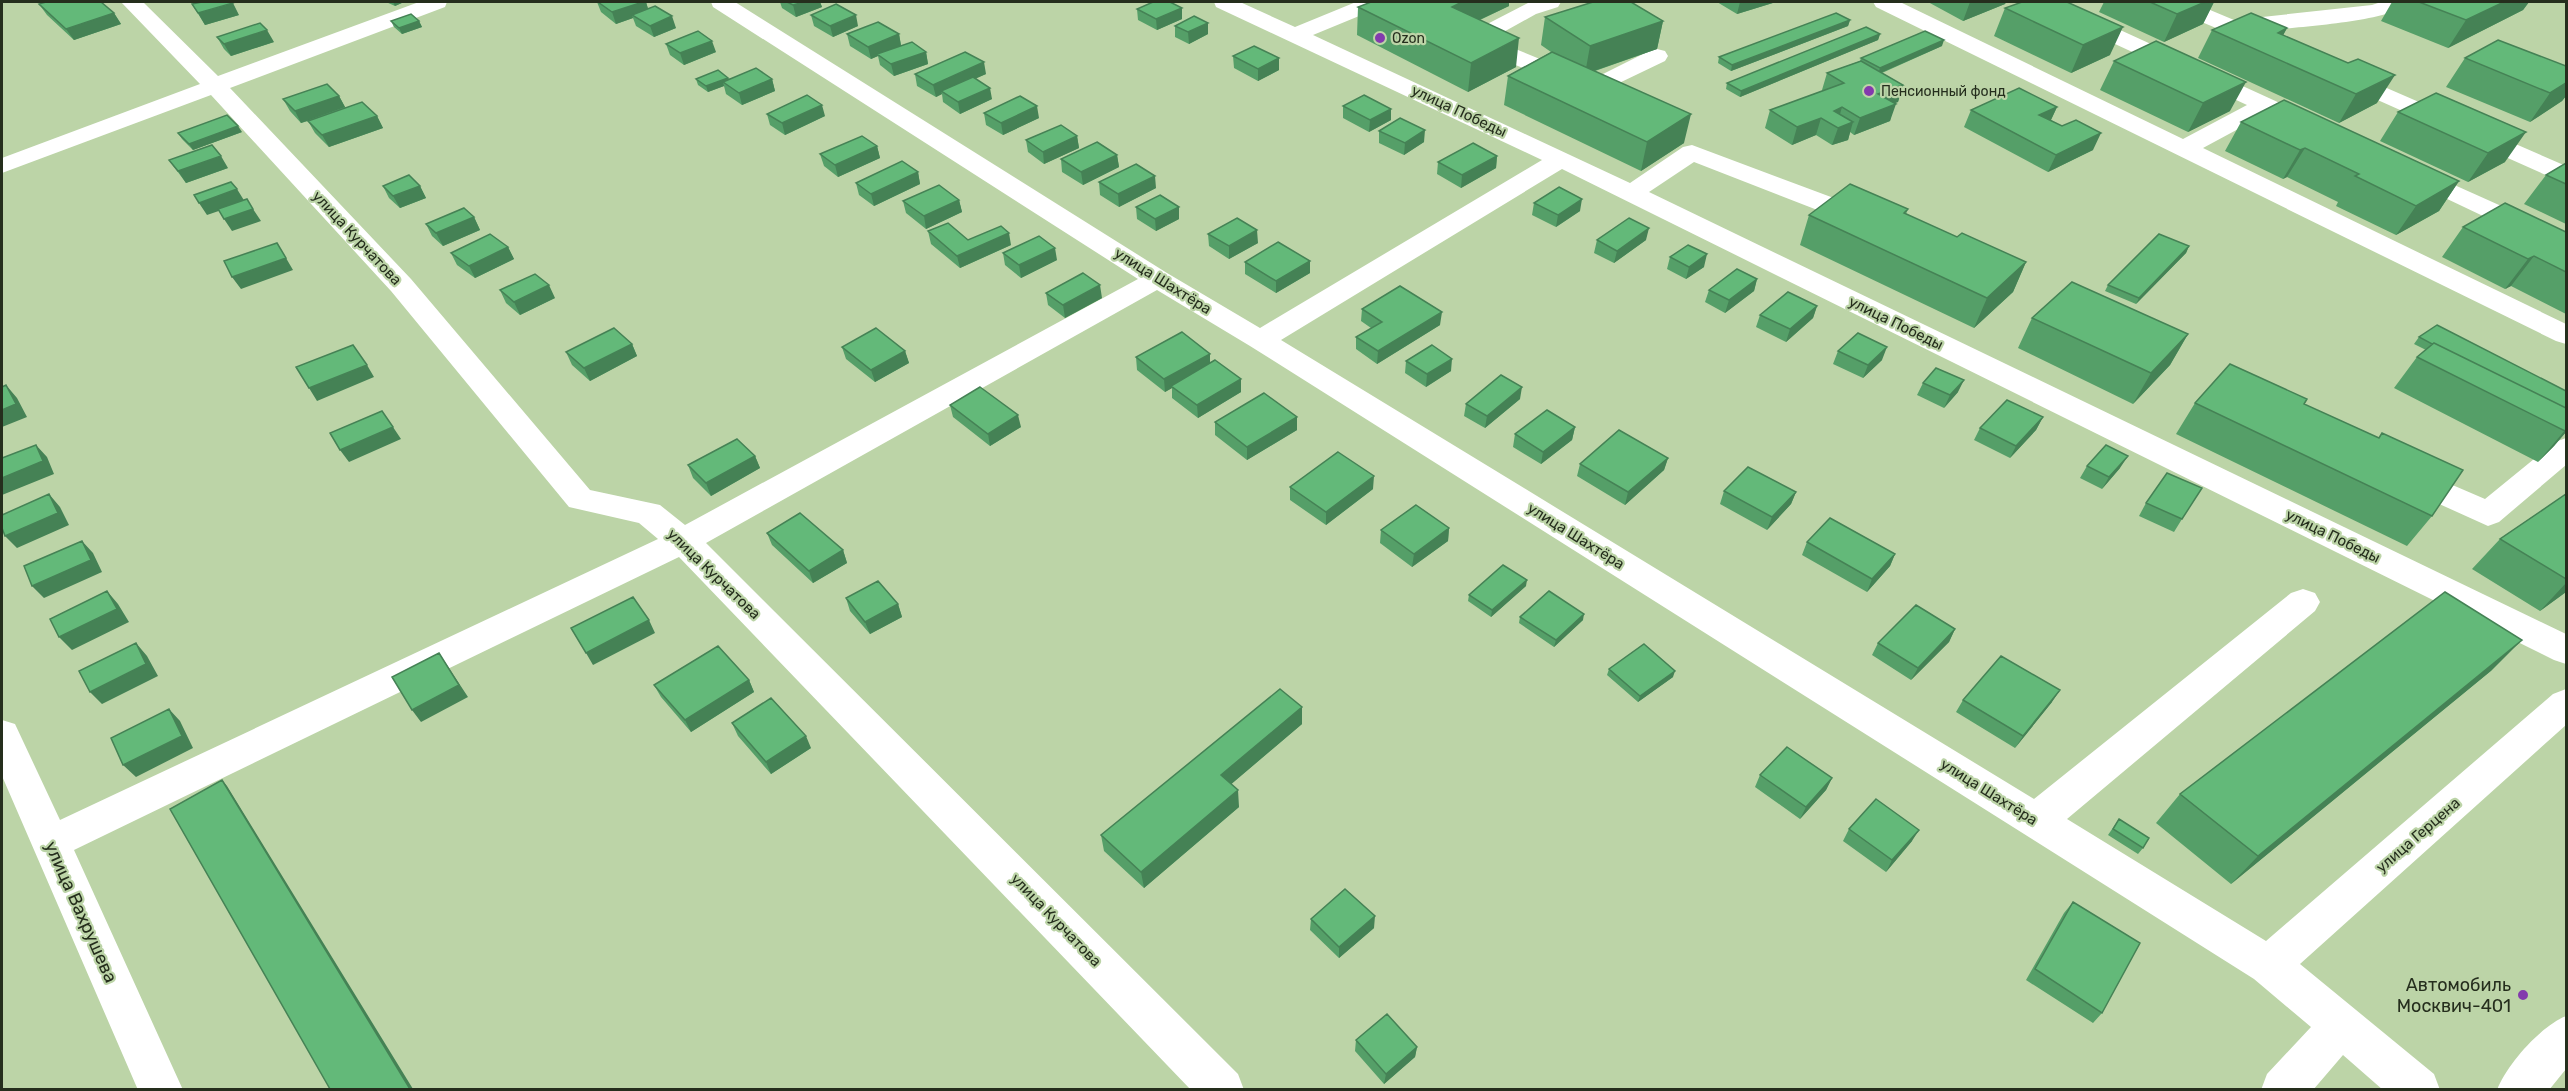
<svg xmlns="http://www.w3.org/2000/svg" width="2568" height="1091" viewBox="0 0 2568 1091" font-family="Rubik,sans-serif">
<rect width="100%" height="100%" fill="#bcd4a7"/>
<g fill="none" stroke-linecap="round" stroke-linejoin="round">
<path fill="#fff" fill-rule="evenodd" d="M121 2H143L218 76 419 2H447L445 7 230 88 411 279 590 490 660 505 685 525 1138 279 713 7 711 2H735L1167 273 1260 328 1542 160 1216 7 1214 2H1240L1295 27 1356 2H1383L1381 7 1313 35 1630 183 1683 147 1692 145 1874 213 1878 219 1874 225 1865 227 1856 225 1694 162 1649 192 2566 634V664L2554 660 1562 169 1281 340 2034 799 2291 593 2303 589 2315 593 2320 602 2315 611 2067 819 2266 941 2553 694 2566 689V725L2300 964 2434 1074 2440 1090H2383L2343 1055 2313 1090H2261L2267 1074 2311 1027 2254 979 1250 346 1157 290 706 543 1238 1074 1244 1090H1191L679 557 74 850 183 1090H138L2 776V720L15 724 60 820 658 539 639 523 569 507 391 291 211 95 2 173V158L200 84Z
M1530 2H1561L1558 7 1536 14 1491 39 1591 80 1649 51 1657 49 1665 51 1668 56 1665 61 1592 96 1466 45 1463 40 1466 35Z
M1873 2H1900L2183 139 2247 105 2035 7 2033 2H2059L2319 121 2323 126 2319 131 2311 133 2303 131 2266 114 2203 148 2566 324V344L2556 341 1876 7Z
M2163 2H2191L2234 20 2372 5 2381 2H2410C2396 22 2286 28 2258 31L2274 37 2277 42 2274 47 2266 49 2166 7Z
M2343 69 2566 166V182L2557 180 2335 81 2332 76 2335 71Z
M2412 166 2566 235V253L2557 251 2403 178 2400 173 2403 168Z
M2566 438V465L2499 522 2488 526 2395 484 2390 476 2395 468 2406 465 2485 499 2555 442Z
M2566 1016V1069L2549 1090H2497C2507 1064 2541 1026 2566 1016Z"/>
</g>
<path fill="#559f68" d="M386 2H404L395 6Z
M597 2H646L648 9 676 28 654 37 636 26 633 18 616 24 601 12Z
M780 2H820L822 7 796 17 782 8Z
M1717 2H1776L1737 14Z
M1928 2H2006L2005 4 1963 21Z
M2104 2H2214L2203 24 2164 42 2099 12Z
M2392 2H2529L2523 10 2448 48 2381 21Z
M39 4 114 13 121 24 74 40 47 15Z
M192 4 239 15 205 25Z
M1509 6 1480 20 1516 67 1468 92 1357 35 1358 7Z
M1182 8V19L1157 30 1138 20 1137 9Z
M2005 8 2110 55 2071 73 1994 36Z
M811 15 858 26 833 37 814 26Z
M1545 17 1663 21 1657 49 1595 71 1684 143 1641 171 1504 105 1508 76 1551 52 1541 45Z
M1850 20 1848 26 1731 71 1718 63 1719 57Z
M391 21H419L422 27 402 34 394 27Z
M1175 26 1208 34 1189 44 1175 37Z
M2287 28 2283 35 2348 63 2377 103 2339 123 2198 58 2212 30Z
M847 34H899L901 45 926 52 928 64 894 76 880 65 878 56 871 59 850 46Z
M1880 34 1878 40 1740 97 1726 89 1727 83Z
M217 37 274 42 231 56 224 49Z
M666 44 716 52 684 65 670 55Z
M1942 46 1882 73 1903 85 1898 102 1894 103 1890 121 1854 135 1850 132 1848 140 1832 145 1816 135 1792 145 1765 128 1770 110 1824 91 1822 90 1827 73 1860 61 1861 58Z
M1233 56 1279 70 1258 81 1234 68Z
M2465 58 2566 66V96L2562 101 2530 122 2446 87Z
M2114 61 2230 111 2188 132 2100 90Z
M915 74H986L976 78 992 99 960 114 943 102 942 94 936 97 917 86Z
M696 79 729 80 772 79 775 91 742 105 726 94 724 86 708 92 698 85Z
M2436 93 2505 162 2468 182 2380 141 2398 112Z
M339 96 345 107 377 116 383 128 329 147 315 133 308 121 301 123 290 111 283 99Z
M1343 106 1391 109V120L1369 132 1343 118Z
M2057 107 2051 120 2062 126 2093 150 2048 172 1964 127 1971 110Z
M984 113 1039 118 1003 135 986 125Z
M767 114 825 116 785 135 770 125Z
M2241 122 2459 181 2439 211 2396 235 2336 206 2338 202 2287 177 2283 179 2225 151Z
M1379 131 1424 142 1404 155 1379 143Z
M242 132 193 150 182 139 178 133Z
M1077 136 1079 148 1044 164 1028 152 1026 140Z
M877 146 880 158 838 177 824 166 820 154Z
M1117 155 1119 167 1083 185 1062 172 1061 159Z
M1497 156 1496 168 1461 188 1437 174 1438 162Z
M169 160 228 168 186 183Z
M2566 163V224L2524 204 2546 175Z
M918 172 920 184 874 206 859 195 856 183Z
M1099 182 1156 188 1119 207 1100 195Z
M383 186H420L426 198 400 208 389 198Z
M959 200 962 212 926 229 906 213 903 201Z
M1534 203 1580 211 1556 227 1532 215Z
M1136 207 1179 219 1156 231 1137 219Z
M1908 209 1906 214 1957 237 2026 262 2013 292 1974 328 1800 245 1809 215Z
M474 217 480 230 443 246 432 236 426 224Z
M2463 227 2566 232V314L2511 286 2505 289 2442 257Z
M928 231 968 240 1011 245 960 268 931 244Z
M1208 234 1258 243 1229 259 1209 246Z
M1597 240H1646L1614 263 1594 253Z
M2189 246 2186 253 2136 304 2105 291 2108 285Z
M508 247 514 259 475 278 457 265 451 253Z
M1003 253 1057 260 1021 278 1005 265Z
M1670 257 1704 267 1686 279 1667 269Z
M1245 262 1310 273 1276 293 1245 274Z
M1757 279 1754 291 1725 313 1705 302 1709 290Z
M500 290 555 298 520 315 506 303Z
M1046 293 1102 298 1065 318 1048 305Z
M1817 306 1813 318 1786 342 1756 327 1760 315Z
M1362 309 1440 325 1377 364 1356 349V337L1371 328 1361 321Z
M2032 318 2188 334 2170 365 2133 404 2018 348Z
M2419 337 2566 391V432L2554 446 2538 462 2394 388 2417 357 2426 350 2414 344Z
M632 344 637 356 590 381 572 365 566 352Z
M842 347 905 351 909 363 875 382 846 359Z
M1838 351 1882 360 1863 378 1833 364Z
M1210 354V363L1241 379V392L1198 418 1172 398V388L1165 392 1137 370 1136 357Z
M1406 361 1451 371 1426 387 1405 373Z
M1923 383 1958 392 1944 408 1917 395Z
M1520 399 1485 428 1464 416 1466 404Z
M2195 403 2304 404 2379 438 2432 516 2407 546 2176 434Z
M950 405 1021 427 990 446 953 417Z
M2043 417 2036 430 2010 458 1974 440 1980 428Z
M1215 422 1297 430 1247 460 1215 435Z
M1575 427 1572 440 1541 464 1513 447 1515 434Z
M755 456 760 468 711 496 693 478 688 465Z
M1668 458 1664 470 1625 505 1577 476 1580 464Z
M2087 466 2120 468 2102 489 2080 478Z
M1290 487 1373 489 1326 525 1290 500Z
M1724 491 1796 492 1791 504 1767 530 1720 504Z
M2566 494V592L2540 611 2472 569 2500 539Z
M2146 503 2182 519 2174 532 2139 516Z
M1449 528 1448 541 1412 567 1380 543 1381 530Z
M767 533 843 550 847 563 813 583 772 545Z
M1807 542 1895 554 1890 566 1867 592 1802 555Z
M1526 586 1491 617 1468 601 1469 595Z
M846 598 898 604 902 617 870 634 850 611Z
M1520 617 1583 620 1554 647 1519 623Z
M1955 629 1949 642 1911 680 1872 655 1878 643Z
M1609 669 1673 677 1638 702 1607 675Z
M2492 670 2231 884 2156 823 2180 794Z
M749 680 754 692 691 732 661 697 654 685Z
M1963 700 2052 702 2015 748 1956 712Z
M1302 707V724L1231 784 1239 807 1144 888 1104 851 1101 835Z
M732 723 811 748 771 774 738 736Z
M1760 775 1832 778 1826 790 1800 819 1755 787Z
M2119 819 2143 848 2138 854 2108 835Z
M1849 829 1912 841 1886 872 1843 841Z
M2073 902 2102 1013 2093 1023 2026 980 2064 913Z
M1311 919 1374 928 1339 958 1310 930Z
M1356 1040 1417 1047 1415 1057 1384 1084 1355 1051Z"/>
<path fill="#458255" d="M393 2H404L395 6Z
M643 2H646L649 12 632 15 633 18 616 24 612 12Z
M804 2H820L822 7 796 17 793 5Z
M1462 2H1509V6L1449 34 1452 7Z
M1740 2H1776L1737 14Z
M1970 2H2006L2005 4 1963 21Z
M2205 2H2214L2203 24 2164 42 2177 14Z
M2504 2H2529L2523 10 2448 48 2466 20Z
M233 3 239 15 205 25 198 13Z
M1182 8V19L1157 30 1156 19Z
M114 13 121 24 74 40 66 29Z
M856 15 858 26 833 37 830 26Z
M672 16 676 28 654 37 650 26Z
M1850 20 1848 26 1731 71 1732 65Z
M419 21 422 27 402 34 399 28Z
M1663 21 1657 49 1585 74 1590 46Z
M1208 23V34L1189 44 1188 32Z
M2123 27 2110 55 2071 73 2083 45Z
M2287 28 2272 56 2278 33Z
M267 30 274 42 231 56 224 44Z
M899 34 901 46 877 54 878 56 871 59 868 47Z
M1880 34 1878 40 1740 97 1741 91Z
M1519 38 1516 67 1468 92 1471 63Z
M1944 40 1942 46 1878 74 1880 68Z
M712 41 716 52 684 65 680 53Z
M926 52 928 64 894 76 891 64Z
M1279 58V70L1258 81V69Z
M984 62 986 74 944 93 941 91 942 94 936 97 933 85Z
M2395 75 2377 103 2339 123 2356 94Z
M728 78 730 84 723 82 724 86 708 92 706 86Z
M772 79 775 91 742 105 739 93Z
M2246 82 2230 111 2188 132 2203 103Z
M2566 83V96L2562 101 2530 122 2550 93Z
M1903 85 1898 102 1873 111 1878 94Z
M990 88 992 99 960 114 958 102Z
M339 96 345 107 301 123 295 111Z
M1896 104 1890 121 1854 135 1860 118Z
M822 105 825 116 785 135 782 123Z
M1037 106 1039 118 1003 135 1001 123Z
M1842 107 1837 125 1834 111Z
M2057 107 2049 124 2039 115Z
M1391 109V120L1369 132 1370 120Z
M1691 114 1684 143 1641 171 1647 142Z
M377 116 383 128 329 147 322 135Z
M1821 118 1816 135 1792 145 1797 127Z
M1853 122 1848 140 1832 145 1838 128Z
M238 126 242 132 193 150 189 144Z
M1425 130 1424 142 1404 155 1405 143Z
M2526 132 2505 162 2468 182 2488 153Z
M2101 133 2093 150 2048 172 2056 155Z
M1077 136 1079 148 1044 164 1043 152Z
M877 146 880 158 838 177 835 165Z
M2305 148 2287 177 2283 179 2300 150Z
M1117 155 1119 167 1083 185 1081 172Z
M221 156 228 168 186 183 178 171Z
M1497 156 1496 168 1461 188 1462 175Z
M918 172 920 184 874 206 871 194Z
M1155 176 1156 188 1119 207 1118 194Z
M2459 181 2439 211 2396 235 2416 206Z
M420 186 426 198 400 208 393 196Z
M237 189 245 202 207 215 199 203Z
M1582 199 1580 211 1556 227 1558 215Z
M959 200 962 212 926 229 924 216Z
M1179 207V219L1156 231 1155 219Z
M253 209 261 221 232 231 224 219Z
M474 217 480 230 443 246 436 233Z
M1649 228 1646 240 1614 263 1617 251Z
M1257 230 1258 243 1229 259V246Z
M1009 233 1011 245 960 268 957 256Z
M2189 246 2186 253 2136 304 2139 298Z
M508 247 514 259 475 278 469 266Z
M1055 248 1057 260 1021 278 1019 265Z
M1707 254 1704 267 1686 279 1689 267Z
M2534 256 2511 286 2505 289 2528 259Z
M286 258 293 270 241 289 232 277Z
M1310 261V273L1276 293V281Z
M2026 262 2013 292 1974 328 1987 298Z
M1757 279 1754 291 1725 313 1729 300Z
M549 285 555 298 520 315 514 302Z
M1100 285 1102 298 1065 318 1063 305Z
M1817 306 1813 318 1786 342 1790 329Z
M1442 312 1440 325 1377 364 1378 351Z
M2188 334 2170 365 2133 404 2151 373Z
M632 344 637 356 590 381 584 368Z
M1887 347 1882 360 1863 378 1868 365Z
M905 351 909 363 875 382 871 370Z
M1210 354V366L1171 386 1172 388 1165 392 1164 379Z
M1452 359 1451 371 1426 387 1427 374Z
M367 365 374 377 317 401 309 388Z
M1241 379V392L1198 418 1197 405Z
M1964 380 1958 392 1944 408 1950 395Z
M6 385 17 398 27 417 2 427V410Z
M1522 387 1520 399 1485 428 1487 416Z
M1018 415 1021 427 990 446 988 434Z
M1297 417V430L1247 460V447Z
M2043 417 2036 430 2010 458 2016 446Z
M393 427 401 439 349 462 340 450Z
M1575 427 1572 440 1541 464 1543 452Z
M2566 429V432L2554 446 2538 462Z
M36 445 47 457 54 474 2 495V478Z
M755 456 760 468 711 496 706 483Z
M2128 456 2120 468 2102 489 2109 477Z
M1668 458 1664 470 1625 505 1628 492Z
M1374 476 1373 489 1326 525V512Z
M1796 492 1791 504 1767 530 1772 517Z
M49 494 60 507 69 525 17 548 5 536Z
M1449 528 1448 541 1412 567 1414 554Z
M82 541 93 553 102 572 44 598 32 586Z
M843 550 847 563 813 583 809 571Z
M1895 554 1890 566 1867 592 1872 579Z
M1527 580 1526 586 1491 617 1492 610Z
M2566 583V592L2540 611Z
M107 591 118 604 129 622 72 650 59 637Z
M898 604 902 617 870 634 865 622Z
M1584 614 1583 620 1554 647 1556 640Z
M649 620 655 633 593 665 586 653Z
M1955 629 1949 642 1911 680 1918 668Z
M2522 640 2492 670 2231 884 2258 856Z
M136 643 147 656 158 676 102 704 90 692Z
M439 653 468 697 421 722 412 710Z
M1675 671 1673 677 1638 702 1640 696Z
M749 680 754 692 691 732 685 720Z
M2060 690 2052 702 2015 748 2023 736Z
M1302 707V724L1222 792 1221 775Z
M169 709 180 721 193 748 136 777 123 765Z
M806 736 811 748 771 774 766 762Z
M1832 778 1826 790 1800 819 1806 807Z
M222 780 227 786 413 1089H410Z
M1238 790 1239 807 1144 888 1141 872Z
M1919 830 1912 841 1886 872 1892 860Z
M1375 916 1374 928 1339 958V947Z
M1417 1047 1415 1057 1384 1084 1386 1074Z"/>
<path fill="#63b979" stroke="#458255" stroke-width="1.5" d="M46 2H101L114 13 66 29 39 4Z
M202 2H232L233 3 198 13 192 4Z
M598 2H643L612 12Z
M787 2H804L793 5Z
M1153 2H1170L1182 8 1156 19 1137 9Z
M1371 2H1462L1452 7 1519 38 1471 63 1358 7Z
M1593 2H1631L1663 21 1590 46 1545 17Z
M2022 2H2067L2123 27 2083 45 2005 8Z
M2150 2H2205L2177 14Z
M2419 2H2504L2466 20Z
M836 4 856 15 830 26 811 15Z
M655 6 672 16 650 26 632 15Z
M1836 13 1850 20 1732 65 1719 57Z
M2251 13 2287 28 2278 33 2348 63 2358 59 2395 75 2356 94 2212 30Z
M411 14 419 21 399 28 391 21Z
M1194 16 1208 23 1188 32 1175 26Z
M878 22 899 34 868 47 847 34Z
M260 23 267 30 224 44 217 37Z
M1866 27 1880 34 1741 91 1727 83Z
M698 31 712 41 680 53 666 44Z
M1925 31 1944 40 1880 68 1861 58Z
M2498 40 2566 66V83L2550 93 2465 58Z
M2156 41 2246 82 2203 103 2114 61Z
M912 42 926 52 891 64 877 54Z
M1254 46 1279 58 1258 69 1233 56Z
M965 52 984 62 933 85 915 74Z
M1552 52 1691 114 1647 142 1508 76Z
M1861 61 1903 85 1878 94 1896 104 1860 118 1842 107 1834 111 1853 122 1838 128 1821 118 1797 127 1770 110 1844 83 1827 73Z
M756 68 772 79 739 93 723 82Z
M718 70 728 78 706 86 696 79Z
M973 77 990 88 958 102 941 91Z
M327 84 339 96 295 111 283 99Z
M2019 88 2057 107 2039 115 2062 126 2076 120 2101 133 2056 155 1971 110Z
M2436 93 2526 132 2488 153 2398 112Z
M807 95 822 105 782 123 767 114Z
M1364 95 1391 109 1370 120 1343 106Z
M1020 96 1037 106 1001 123 984 113Z
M2284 100 2459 181 2416 206 2355 176 2359 174 2305 148 2300 150 2241 122Z
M362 102 377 116 322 135 308 121Z
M227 115 238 126 189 144 178 133Z
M1400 118 1425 130 1405 143 1379 131Z
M1061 125 1077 136 1043 152 1026 140Z
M862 136 877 146 835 165 820 154Z
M1097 142 1117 155 1081 172 1061 159Z
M1473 143 1497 156 1462 175 1438 162Z
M212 145 221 156 178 171 169 160Z
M902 161 918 172 871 194 856 183Z
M2566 163V184L2546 175Z
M1136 164 1155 176 1118 194 1099 182Z
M409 175 420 186 393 196 383 186Z
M231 182 237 189 199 203 194 195Z
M1850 184 1908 209 1904 213 1957 237 1962 233 2026 262 1987 298 1809 215Z
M939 185 959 200 924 216 903 201Z
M1559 187 1582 199 1558 215 1534 203Z
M1160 195 1179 207 1155 219 1136 207Z
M247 199 253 209 224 219 218 209Z
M2505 203 2566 232V272L2534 256 2528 259 2463 227Z
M464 208 474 217 436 233 426 224Z
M1237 218 1257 230 1229 246 1208 234Z
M1629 218 1649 228 1617 251 1597 240Z
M948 223 968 240 1001 226 1009 233 957 256 928 231Z
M490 234 508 247 469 266 451 253Z
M2159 234 2189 246 2139 298 2108 285Z
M1039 236 1055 248 1019 265 1003 253Z
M1278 242 1310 261 1276 281 1245 262Z
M277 243 286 258 232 277 224 261Z
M1688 245 1707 254 1689 267 1670 257Z
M1737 269 1757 279 1729 300 1709 290Z
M1083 273 1100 285 1063 305 1046 293Z
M535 274 549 285 514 302 500 290Z
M2072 282 2188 334 2151 373 2032 318Z
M1400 286 1442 312 1378 351 1356 337 1382 322 1362 309Z
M1788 292 1817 306 1790 329 1760 315Z
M2437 325 2566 391V408L2434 343 2432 344 2419 337Z
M614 328 632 344 584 368 566 352Z
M876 328 905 351 871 370 842 347Z
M1182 332 1210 354 1164 379 1136 357Z
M1858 333 1887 347 1868 365 1838 351Z
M2434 343 2566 408V429L2565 431 2417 357Z
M353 345 367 365 309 388 296 367Z
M1432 345 1452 359 1427 374 1406 361Z
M1215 360 1241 379 1197 405 1171 386Z
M2230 364 2307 399 2304 404 2379 438 2382 433 2463 470 2432 516 2195 403Z
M1936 368 1964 380 1950 395 1923 383Z
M1501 375 1522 387 1487 416 1466 404Z
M6 385 16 404 2 410V387Z
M980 387 1018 415 988 434 950 405Z
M1264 393 1297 417 1247 447 1215 422Z
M2007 400 2043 417 2016 446 1980 428Z
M1547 410 1575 427 1543 452 1515 434Z
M382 411 393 427 340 450 330 433Z
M1619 430 1668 458 1628 492 1580 464Z
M737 439 755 456 706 483 688 465Z
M36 445 43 461 2 478V458Z
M2106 445 2128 456 2109 477 2087 466Z
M1338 452 1374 476 1326 512 1290 487Z
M1748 467 1796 492 1772 517 1724 491Z
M2167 473 2202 488 2182 519 2146 503Z
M49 494 58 513 5 536 2 528V515Z
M2566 494V579L2500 539Z
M1416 505 1449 528 1414 554 1381 530Z
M800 513 843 550 809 571 767 533Z
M1830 518 1895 554 1872 579 1807 542Z
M82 541 91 560 32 586 24 566Z
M1503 565 1527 580 1492 610 1469 595Z
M878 581 898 604 865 622 846 598Z
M107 591 117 609 59 637 50 619Z
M1549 591 1584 614 1556 640 1520 617Z
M2445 592 2522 640 2258 856 2180 794Z
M633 597 649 620 586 653 571 628Z
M1916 605 1955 629 1918 668 1878 643Z
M136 643 146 664 90 692 79 671Z
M1644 644 1675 671 1640 696 1609 669Z
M718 646 749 680 685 720 654 685Z
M439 653 459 685 412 710 392 677Z
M2001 656 2060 690 2023 736 1963 700Z
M1280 689 1302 707 1221 775 1238 790 1141 872 1101 835Z
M771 698 806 736 766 762 732 723Z
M169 709 182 736 123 765 111 738Z
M1787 747 1832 778 1806 807 1760 775Z
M222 780 410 1089H330L170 809Z
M1876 799 1919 830 1892 860 1849 829Z
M2119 819 2149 838 2143 848 2113 829Z
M1345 889 1375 916 1339 947 1311 919Z
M2073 902 2140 943 2102 1013 2035 969Z
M1387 1014 1417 1047 1386 1074 1356 1040Z"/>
<g fill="#833aad" stroke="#bcd4a7" stroke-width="2">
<circle cx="1380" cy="38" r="6"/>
<circle cx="1869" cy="91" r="6"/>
<circle cx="2523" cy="995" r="6"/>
</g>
<g text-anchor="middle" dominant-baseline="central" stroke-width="4.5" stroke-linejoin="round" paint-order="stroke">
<g font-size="14" fill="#252e1d" stroke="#bcd4a7" text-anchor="start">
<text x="1392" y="38">Ozon</text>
<text x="1881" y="91">Пенсионный фонд</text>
</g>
<g font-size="15" fill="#252e1d" stroke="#bcd4a7">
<text transform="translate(1459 111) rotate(25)">улица Победы</text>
<text transform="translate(357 238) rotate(47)">улица Курчатова</text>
<text transform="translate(1163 281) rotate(32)">улица Шахтёра</text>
<text transform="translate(1896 323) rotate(26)">улица Победы</text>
<text transform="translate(1576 536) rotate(32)">улица Шахтёра</text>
<text transform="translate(2333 536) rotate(26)">улица Победы</text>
<text transform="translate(714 574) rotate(44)">улица Курчатова</text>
<text transform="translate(1989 792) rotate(32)">улица Шахтёра</text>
<text transform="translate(2418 835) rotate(-41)">улица Герцена</text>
<text transform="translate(1056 920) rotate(46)">улица Курчатова</text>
</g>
<g font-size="18" fill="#252e1d" stroke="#bcd4a7">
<text transform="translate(81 912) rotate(66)">улица Вахрушева</text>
</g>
<g font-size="18" fill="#252e1d" stroke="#bcd4a7" text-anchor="end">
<text x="2511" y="985">Автомобиль<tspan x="2511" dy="21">Москвич-401</tspan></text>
</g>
</g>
<rect width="2568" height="1091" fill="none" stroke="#252e1d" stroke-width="6"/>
</svg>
